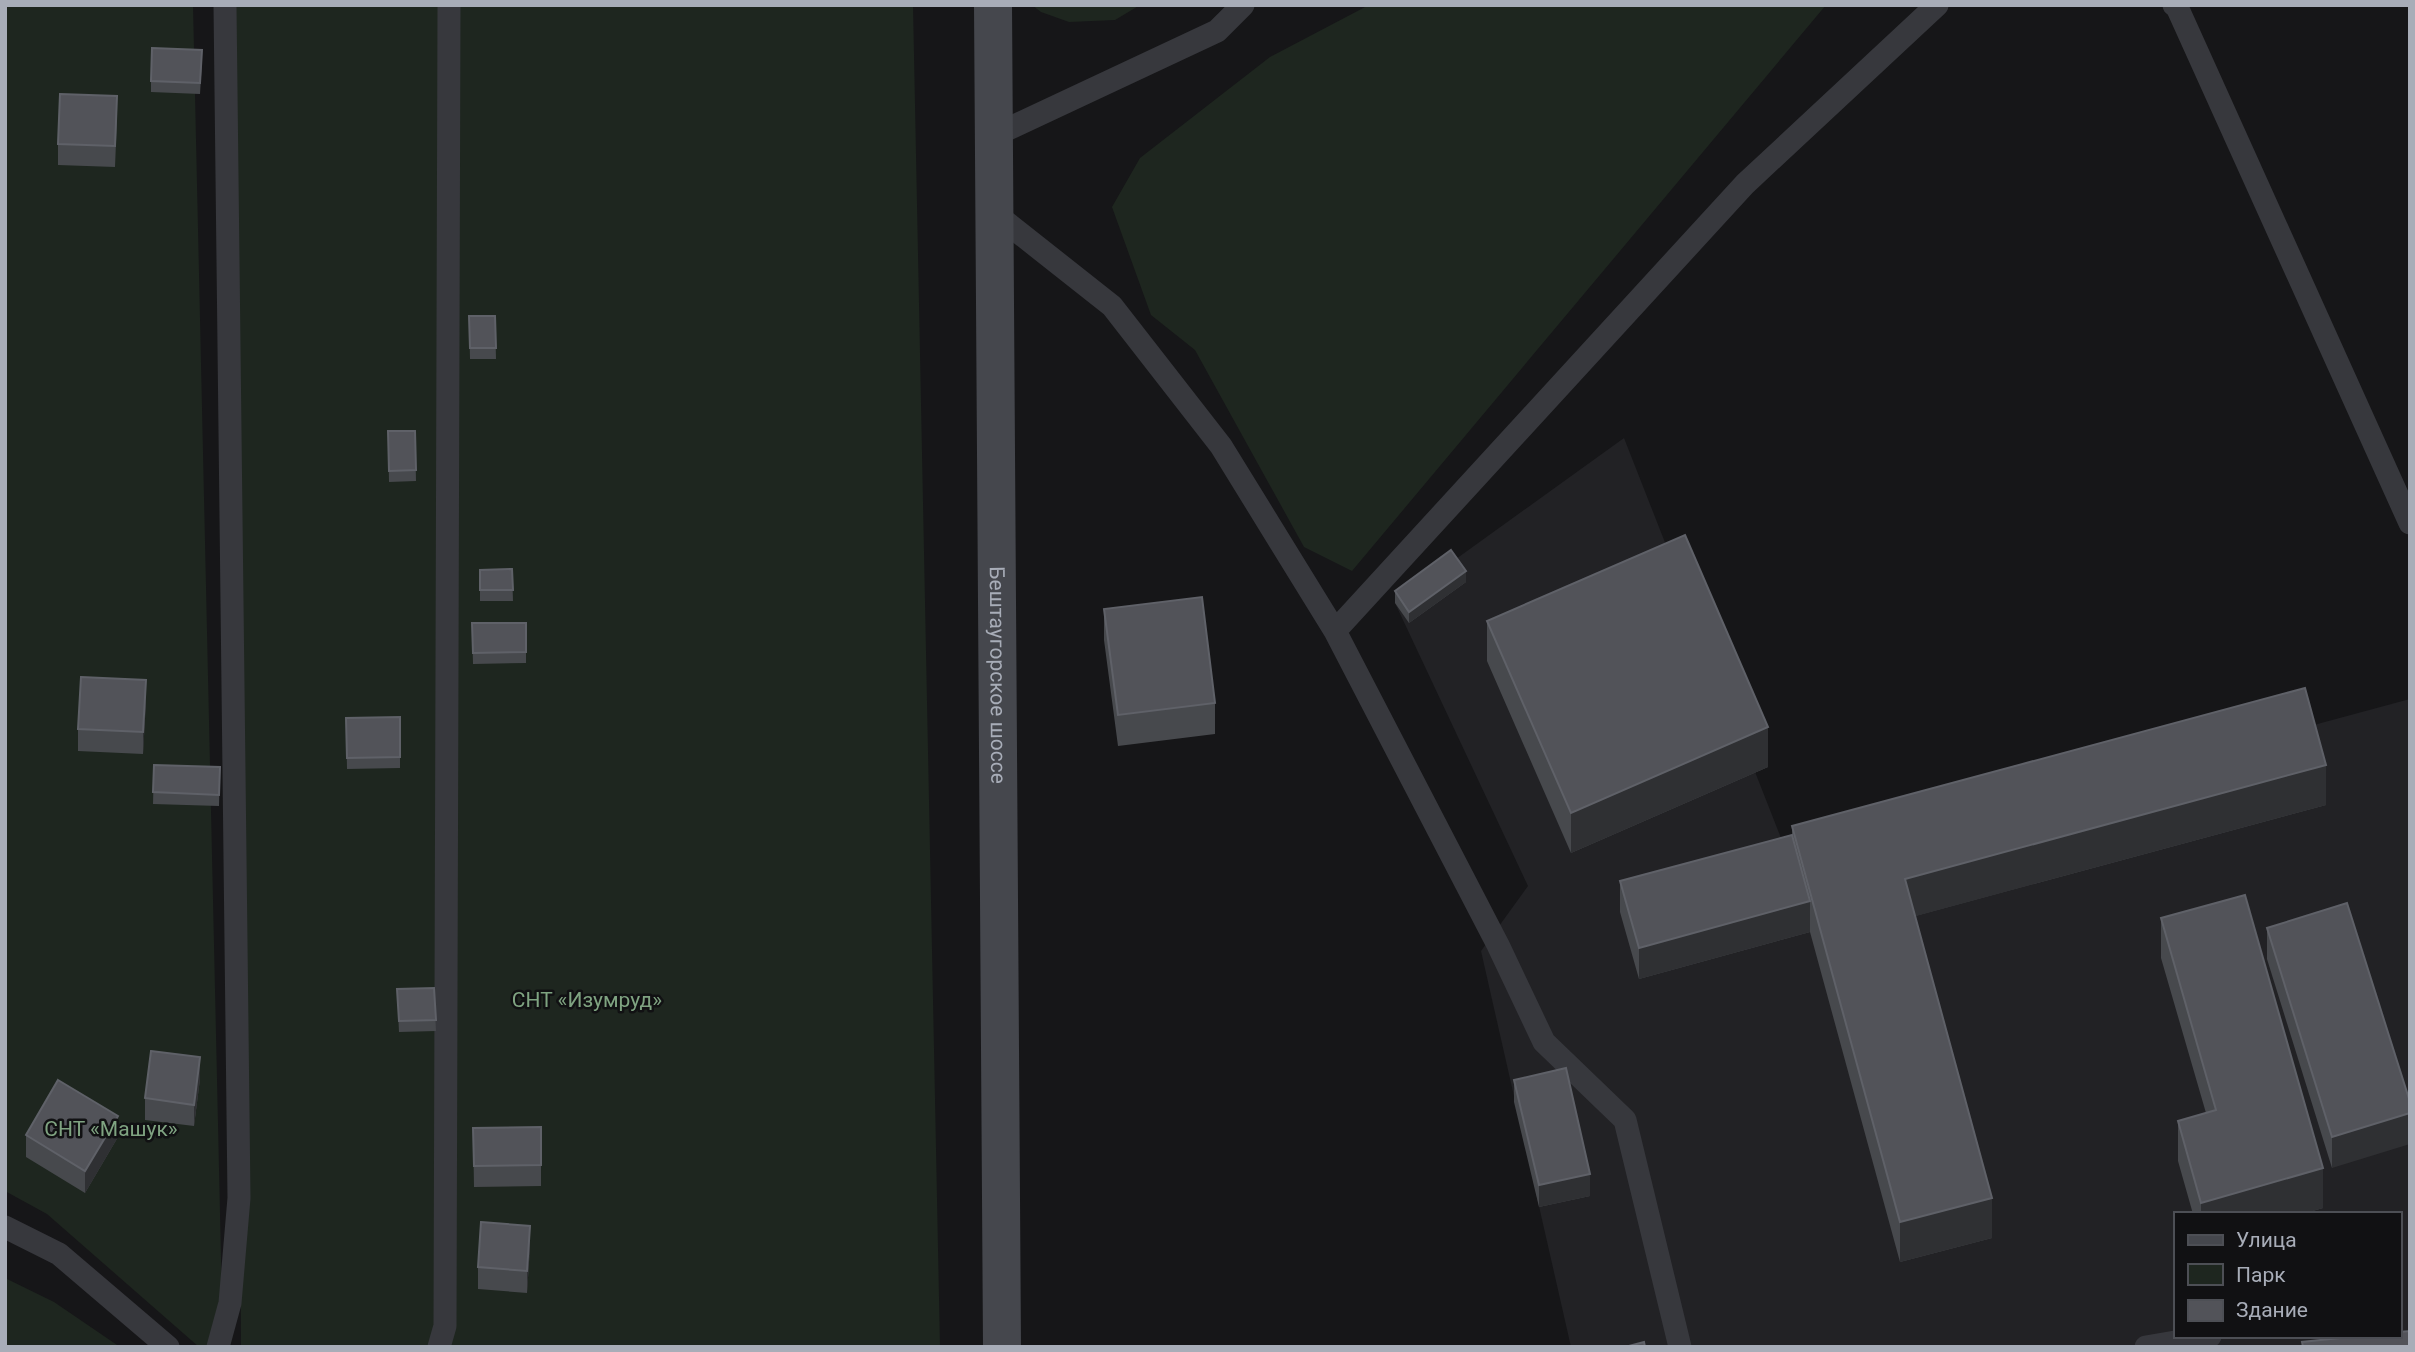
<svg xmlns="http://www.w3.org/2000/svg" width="2415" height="1352" viewBox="0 0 2415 1352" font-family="Roboto,sans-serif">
<rect width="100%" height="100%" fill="#161618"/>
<path fill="#222225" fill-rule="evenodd" d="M1624 438 1792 866 2410 699V1347H1571L1481 951 1528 886 1395 603ZM2175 1214H2399V1336H2175Z"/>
<path fill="#1e261f" d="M5 5H193L223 1347H199L47 1214 5 1191Z
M236 5H913L940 1347H241Z
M1032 5H1140L1115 20 1069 22 1041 12Z
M1369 5H1826L1352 571 1304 547 1195 350 1151 315 1112 207 1140 158 1270 57Z
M5 1278 54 1302 120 1347H5Z"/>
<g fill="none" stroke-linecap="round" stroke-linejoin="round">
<path stroke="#37383d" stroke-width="23" d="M2174 5 2177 7 2410 523
M993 136 1217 31 1243 5
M993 212 1112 306 1221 446 1335 631 1498 945 1544 1042 1625 1120 1680 1347
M1335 631 1745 184 1937 5
M5 1227 59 1254 168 1347
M218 1347 230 1303 239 1198 225 5
M439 1347 445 1326 449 5
M2146 1347 2210 1336"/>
<path stroke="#45474d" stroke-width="38" id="s1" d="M993 5 1002 1347"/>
</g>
<path fill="#47494d" d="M202 61 200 94 151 92V81Z
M117 118 115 167 58 165V144Z
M469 316H495L496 359H470Z
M388 431H415L416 481 389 482Z
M512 569 513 601H480V570Z
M1466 582 1409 623 1395 603V591Z
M1104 609 1215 703V734L1118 746 1104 640Z
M1487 621 1768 767 1571 853 1487 661Z
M472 623H526V663L473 664Z
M146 701 143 754 78 751V729Z
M400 717V768L347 769 346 718Z
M154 765 220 767 219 806 153 804Z
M2326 805 1915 916 1992 1238 1900 1262 1810 932 1639 979 1620 912V881L1792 835V826Z
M2161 918 2323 1208 2302 1214H2193L2178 1161V1121L2206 1113 2161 958Z
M2267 928 2410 1102 2332 1168 2267 959Z
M434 988 436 1031 399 1032 397 989Z
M200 1079 194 1126 145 1120V1098Z
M1514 1080 1590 1196 1539 1207 1514 1102Z
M541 1127V1186L474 1187 473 1128Z
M26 1135 118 1137 85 1193 26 1157Z
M530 1247 527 1293 478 1289V1267Z"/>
<path fill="#2f3033" d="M1466 571V582L1409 623V612Z
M146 680V701L143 754V732Z
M1768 727V767L1571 853V813Z
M2326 765V805L1905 919V879Z
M1810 901V932L1639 979V948Z
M200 1057V1079L194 1126V1105Z
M2410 1113V1144L2332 1168V1137Z
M118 1116V1137L85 1193V1171Z
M2323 1168V1208L2302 1214H2201V1203Z
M1590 1174V1196L1539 1207V1185Z
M1992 1198V1238L1900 1262V1222Z
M530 1226V1247L527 1293V1271Z"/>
<path fill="#525359" stroke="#5f6168" stroke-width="2" d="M152 48 202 50 200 83 151 81Z
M60 94 117 96 115 146 58 144Z
M469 316H495L496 348H470Z
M388 431H415L416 470 389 471Z
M1685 535 1768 727 1571 813 1487 621Z
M1451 550 1466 571 1409 612 1395 591Z
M512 569 513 590H480V570Z
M1202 597 1215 703 1118 715 1104 609Z
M472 623H526V652L473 653Z
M81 677 146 680 143 732 78 729Z
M2305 688 2326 765 1905 879 1992 1198 1900 1222 1792 826Z
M400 717V757L347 758 346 718Z
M154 765 220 767 219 795 153 792Z
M1792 835 1810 901 1639 948 1620 881Z
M2245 895 2323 1168 2201 1203 2178 1121 2216 1110 2161 918Z
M2347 903 2410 1102V1113L2332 1137 2267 928Z
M434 988 436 1020 399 1021 397 989Z
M151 1051 200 1057 194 1105 145 1098Z
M1566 1068 1590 1174 1539 1185 1514 1080Z
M58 1080 118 1116 85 1171 26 1135Z
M541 1127V1165L474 1166 473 1128Z
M481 1222 530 1226 527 1271 478 1267Z
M2410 1331V1347H2303L2302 1342 2359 1336H2399V1332Z
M1644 1342 1645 1347H1625Z"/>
<g text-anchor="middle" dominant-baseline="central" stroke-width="5" stroke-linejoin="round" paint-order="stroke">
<g font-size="21" fill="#a8adb8" stroke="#111113">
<text stroke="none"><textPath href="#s1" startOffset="670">Бештаугорское шоссе</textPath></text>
</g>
<g font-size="21" fill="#7fa381" stroke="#111113">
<text x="587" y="1000">СНТ «Изумруд»</text>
<text x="111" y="1129">СНТ «Машук»</text>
</g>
</g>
<rect width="2415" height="1352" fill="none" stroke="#a8adb8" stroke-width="14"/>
<rect x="2174" y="1212" width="228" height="126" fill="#111113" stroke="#4d4f55" stroke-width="2"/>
<rect x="2188" y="1235" width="35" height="10" fill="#45474d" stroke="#4d4f55" stroke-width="2"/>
<text x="2236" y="1247" font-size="21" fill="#a8adb8">Улица</text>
<rect x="2188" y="1264" width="35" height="21" fill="#1e261f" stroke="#4d4f55" stroke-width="2"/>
<text x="2236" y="1282" font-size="21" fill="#a8adb8">Парк</text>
<rect x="2188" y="1300" width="35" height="21" fill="#525359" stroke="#4d4f55" stroke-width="2"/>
<text x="2236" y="1317" font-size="21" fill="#a8adb8">Здание</text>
</svg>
